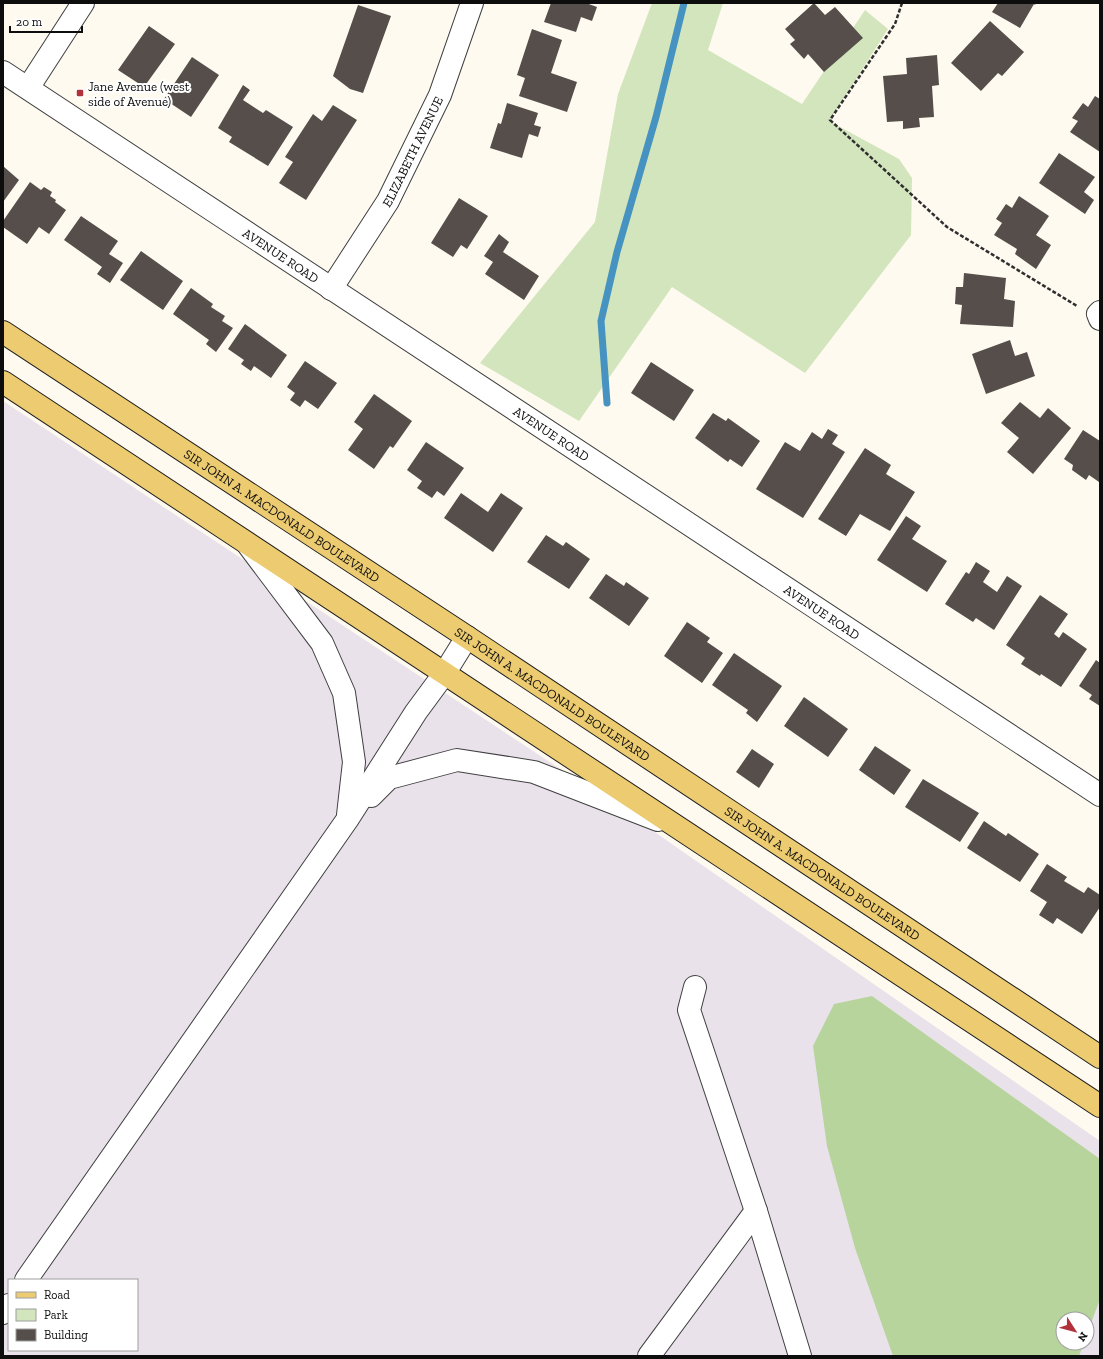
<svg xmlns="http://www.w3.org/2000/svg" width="1103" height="1359" viewBox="0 0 1103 1359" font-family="'Zilla Slab',serif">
<rect width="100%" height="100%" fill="#fefaef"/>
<path fill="#eae2eb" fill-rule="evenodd" d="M3 401 633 817 1100 1141V1356H3ZM9 1280H137V1350H9ZM1063 1319H1087V1343H1063Z"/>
<path fill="#d2e5bc" d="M652 3H723L708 50 802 104 865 10 888 29 829 121 899 159 912 178 911 235 805 373 672 287 579 421 480 363 595 222 618 94Z"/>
<path fill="#b7d49c" d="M872 996 1100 1159V1299L1087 1334V1319H1063V1343H1084L1079 1356H893L855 1248 827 1146 813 1046 834 1004Z"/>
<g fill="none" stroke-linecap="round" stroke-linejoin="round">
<path stroke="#4693c1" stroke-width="7" d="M607 403 601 321 617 252 656 117 684 3"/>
</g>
<path fill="#554e4b" d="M551 3H586L597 7 592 21 581 17 576 32 544 22Z
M814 3 825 15 835 7 863 38 824 72 808 54 804 59 790 44 795 40 785 29Z
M998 3H1036L1035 5 1034 4 1020 28 992 12Z
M358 5 391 16 363 93 350 89 333 76Z
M990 21 1024 52 1002 76 998 73 981 91 951 63Z
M149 26 175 44 144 87 118 70Z
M532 29 562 40 551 73 577 82 567 112 519 96 525 78 517 75Z
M937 55 939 85 932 86 934 117 919 118 920 127 903 129V121L887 122 883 76 907 74 906 58Z
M192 57 219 75 191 117 164 99Z
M243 85 250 90 243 100 263 113 266 110 293 127 268 166 229 142 232 137 218 128Z
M1095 96 1100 99V152L1070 132 1078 121 1072 118 1083 103 1088 107Z
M507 103 538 113 534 125 541 127 538 137 529 134 522 158 490 148 498 123 501 124Z
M333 105 357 120 306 200 279 183 293 162 285 157 313 114 322 121Z
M1059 153 1095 177 1084 192 1094 200 1085 214 1039 183Z
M3 166 19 180 3 202Z
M30 182 41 190 44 187 52 192 50 196 56 200 55 202 66 210 49 234 39 227 27 244 3 227V221Z
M1019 196 1049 216 1036 235 1051 245 1036 269 1015 254 1017 249 994 235 1002 223 996 219 1006 204 1012 208Z
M459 198 488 216 467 249 461 245 453 257 431 243Z
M81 216 118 241 109 254 123 263 110 283 97 274 102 267 64 240Z
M499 234 509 242 503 252 539 276 524 300 485 274 493 262 484 256Z
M141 251 183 281 163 310 120 280Z
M964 273 1006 278 1004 299 1015 301 1013 327 960 324 962 305 955 304 956 287H963Z
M191 288 213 304 211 307 225 316 222 321 233 328 216 352 206 344 209 340 173 314Z
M245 324 287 355 271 378 254 366 251 371 241 364 244 360 228 349Z
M1010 340 1015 356 1027 352 1035 376 986 394 972 354Z
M305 361 337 383 318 409 305 400 300 407 290 400 295 393 287 387Z
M651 362 694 390 674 421 631 393Z
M374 394 412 421 393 448 390 446 374 469 348 450 363 429 354 422Z
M1020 402 1040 418 1048 408 1071 428 1033 474 1007 452 1019 438 1001 423Z
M713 413 726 421 728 418 760 441 742 467 730 459 728 462 695 438Z
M828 429 838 435 832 444 845 452 803 518 756 489 785 442 800 451 812 432 822 439Z
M1083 430 1100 441 1099 482 1089 475 1086 480 1072 470 1073 465 1064 459Z
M426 442 464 468 444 496 437 491 432 498 417 488 422 481 407 470Z
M865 448 891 465 886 474 915 492 890 531 860 514 846 536 818 519Z
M461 493 488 512 501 493 523 508 493 552 444 518Z
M906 516 921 526 912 539 947 561 927 592 877 560Z
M546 535 563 546 566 542 590 559 569 589 527 562Z
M976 562 990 571 983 582 997 592 1007 576 1022 586 994 630 976 618 973 622 945 604 966 572 969 574Z
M606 574 624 586 626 582 649 598 629 626 589 598Z
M1040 595 1068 614 1054 634 1059 638 1063 632 1087 649 1061 687 1041 674 1040 676 1021 664 1025 658 1006 645Z
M687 622 710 638 707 642 723 653 702 683 664 656Z
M734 653 782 686 757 722 746 713 748 710 712 685Z
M1096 660 1100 663V706L1089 699 1092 695 1079 686Z
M804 697 848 729 828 757 784 726Z
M875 746 911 770 894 795 859 770Z
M752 749 774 764 759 788 736 772Z
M923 779 979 813 960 842 905 807Z
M984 821 1006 836 1008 833 1039 854 1020 882 967 848Z
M1047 864 1067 877 1064 881 1084 893 1088 887 1100 895V907L1082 934 1057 918 1053 924 1039 915 1047 902 1030 891Z"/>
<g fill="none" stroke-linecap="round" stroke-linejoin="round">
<g stroke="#404040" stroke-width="24">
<g id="minor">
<path id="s1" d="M3 72 1100 795"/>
<path d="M28 88 83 3"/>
<path id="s2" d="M331 289 388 201 440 95 472 3"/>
<path d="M1100 312 1098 314 1100 319"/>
<path d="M249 546 322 643 344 693 354 762 348 815"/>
<path d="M371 796 389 778 457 760 534 772 658 820"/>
<path d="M695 987 689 1010 756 1211 800 1356"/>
<path d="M26 1280 347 820 416 712 444 674 467 637"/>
<path d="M3 1313 9 1305"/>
<path d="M649 1356 756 1211"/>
</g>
</g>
<g stroke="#1e1e1e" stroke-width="24">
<g id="major">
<path id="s3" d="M3 332 467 637 1100 1057"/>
<path d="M3 382 1100 1106"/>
</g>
</g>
<path stroke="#2f2f2f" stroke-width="2.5" stroke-dasharray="4 2" stroke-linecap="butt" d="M902 3 895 24 830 120 947 227 1077 306"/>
<use href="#minor" stroke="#fff" stroke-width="22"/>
<use href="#major" stroke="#eccb71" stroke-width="22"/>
</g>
<rect fill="#b1323b" stroke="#fff" stroke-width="1.5" x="76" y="89" width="8" height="8" rx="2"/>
<g text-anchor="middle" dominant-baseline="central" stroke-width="4" stroke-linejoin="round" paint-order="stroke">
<g font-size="13" fill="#0d0d0d" stroke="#fff" text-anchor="start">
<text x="88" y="86">Jane Avenue (west<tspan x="88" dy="15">side of Avenue)</tspan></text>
</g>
<g font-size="13" fill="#0d0d0d" stroke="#fff">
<text stroke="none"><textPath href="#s2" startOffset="160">ELIZABETH AVENUE</textPath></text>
<text stroke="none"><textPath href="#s1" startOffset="333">AVENUE ROAD</textPath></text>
<text stroke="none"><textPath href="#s1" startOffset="657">AVENUE ROAD</textPath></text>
<text stroke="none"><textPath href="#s3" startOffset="334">SIR JOHN A. MACDONALD BOULEVARD</textPath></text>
<text stroke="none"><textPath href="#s1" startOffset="981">AVENUE ROAD</textPath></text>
<text stroke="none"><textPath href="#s3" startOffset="658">SIR JOHN A. MACDONALD BOULEVARD</textPath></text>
<text stroke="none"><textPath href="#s3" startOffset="982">SIR JOHN A. MACDONALD BOULEVARD</textPath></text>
</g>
</g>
<rect width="1103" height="1359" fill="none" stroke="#0d0d0d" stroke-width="8"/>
<rect x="8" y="1279" width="130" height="72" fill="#ffffff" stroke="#9e9e9e"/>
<rect x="16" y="1292" width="20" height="6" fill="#eccb71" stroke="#9e9e9e"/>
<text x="44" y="1299" font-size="12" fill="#0d0d0d">Road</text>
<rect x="16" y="1309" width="20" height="12" fill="#d2e5bc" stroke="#9e9e9e"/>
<text x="44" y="1319" font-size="12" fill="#0d0d0d">Park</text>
<rect x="16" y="1329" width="20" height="12" fill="#554e4b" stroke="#9e9e9e"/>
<text x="44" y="1339" font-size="12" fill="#0d0d0d">Building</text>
<g transform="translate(1075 1331) rotate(126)"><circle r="19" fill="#ffffff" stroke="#9e9e9e"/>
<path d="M0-3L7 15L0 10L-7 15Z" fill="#b1323b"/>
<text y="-6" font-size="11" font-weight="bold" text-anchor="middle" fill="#0d0d0d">N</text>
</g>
<path d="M10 26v6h72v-6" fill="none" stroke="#0d0d0d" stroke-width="2"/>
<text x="16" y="26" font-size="12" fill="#0d0d0d" stroke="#ffffff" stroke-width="3" paint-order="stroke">20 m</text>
</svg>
